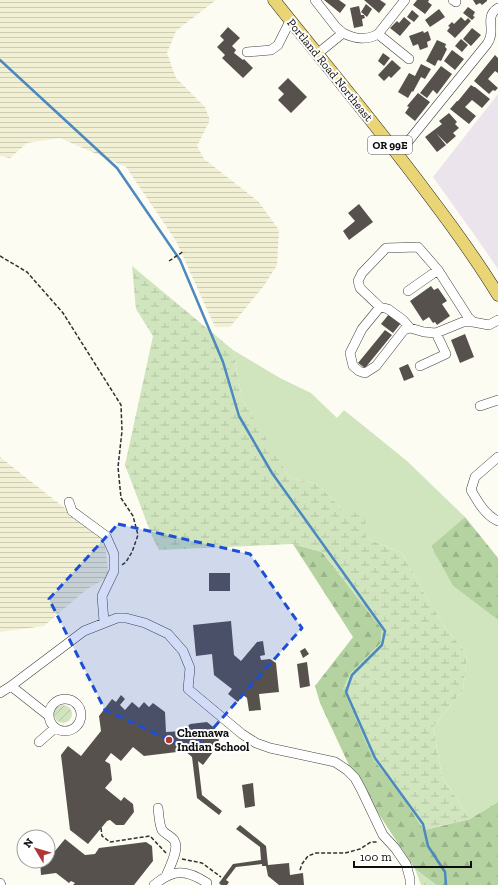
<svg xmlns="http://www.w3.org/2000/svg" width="498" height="885" viewBox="0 0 498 885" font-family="'Zilla Slab',serif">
<defs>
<pattern id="farmland-rules" width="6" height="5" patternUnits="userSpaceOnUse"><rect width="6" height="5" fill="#f1f0d4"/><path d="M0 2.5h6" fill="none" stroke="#cdcdb5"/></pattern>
<pattern id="forest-firs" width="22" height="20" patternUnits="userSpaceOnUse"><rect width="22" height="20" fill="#b4d3a0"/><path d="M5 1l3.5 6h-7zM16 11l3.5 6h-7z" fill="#9ab489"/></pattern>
<pattern id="wetland-marsh" width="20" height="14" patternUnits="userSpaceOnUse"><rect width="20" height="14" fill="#d0e5be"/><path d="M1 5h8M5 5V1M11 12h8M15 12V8" fill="none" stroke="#b1c3a2"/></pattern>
<pattern id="garden-furrows" width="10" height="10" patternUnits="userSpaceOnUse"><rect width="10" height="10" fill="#d0e5be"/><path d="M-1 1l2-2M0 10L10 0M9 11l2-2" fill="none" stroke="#b1c3a2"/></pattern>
</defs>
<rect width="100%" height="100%" fill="#fdfcf2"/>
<path fill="#ece4ec" d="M498 94V269L478 240 433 177Z"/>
<path fill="url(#farmland-rules)" d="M0 0H216L176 31 167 53 176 78 205 107 210 120 197 146 204 159 258 201 279 230 277 265 263 287 230 327H215L176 241 126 167 60 138 27 143 10 158 0 156Z
M0 457 104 539 109 577 87 589 44 626 0 632Z"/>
<path fill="#d0e5be" d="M233 350 280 378 311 393 337 418 344 410 407 461 465 517 431 546 453 586 498 620V802L470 819 442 776 433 727 463 690 467 654 447 630 428 600 402 553 366 538 345 512 317 484 290 478 265 439 242 399Z"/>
<path fill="url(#forest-firs)" d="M465 517 498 558V620L453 586 431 546Z
M293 544 322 552 382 629 381 643 349 675 405 801 424 830 470 819 498 802V885H436L415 869 355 778 320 703 315 686 353 637Z"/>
<path fill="url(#wetland-marsh)" d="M132 266 233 350 242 399 290 478 317 484 345 512 365 513 366 538 402 553 428 600 447 630 467 654 463 690 433 727 442 776 470 819 424 830 405 801 373 759 343 689 349 675 381 643 382 629 322 552 293 544 159 550 152 536 125 465 153 336 136 309Z
M415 869 436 885H421Z"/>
<path fill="url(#garden-furrows)" d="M54 714a9 9 0 1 1 18 0a9 9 0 1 1-18 0Z"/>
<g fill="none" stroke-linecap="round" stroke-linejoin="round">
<path stroke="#4b89be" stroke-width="2.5" d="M0 60 117 168 180 260 223 362 239 416 272 473 385 631 382 645 352 675 346 692 375 758 423 824 428 846 445 872 446 885"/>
</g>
<path fill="#56514c" d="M324 0H339L346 5 340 13Z
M364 0H380L386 4 379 13Z
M417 0H429L428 2 432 5 425 14 413 5Z
M473 0H487V1L482 5 480 3 476 5Z
M366 4 372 9 367 17 361 12Z
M359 6 361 15H364L365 18 362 19 363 26 354 28 350 8Z
M468 7 475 12 473 16 475 17 472 20 463 13Z
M439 9 445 17 430 27 425 20Z
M412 10 419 16 414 22 407 17Z
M404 17 411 23 400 36 390 28 397 21 399 23Z
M461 17 465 21 468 18 471 21 455 38 447 31 450 27 448 26 452 22 454 24Z
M228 27 240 38 232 46 236 50 234 53 243 60 244 59 253 68 243 78 222 58 225 55 217 47 224 40 220 36Z
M472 28 481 35 471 46 463 39Z
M423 31 424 33 428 31 431 40 427 42 428 47 420 50 418 44 413 46 409 36Z
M461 39 468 45 462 52 455 46Z
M437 40 446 44 445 47 447 49 441 61 438 60 435 66 426 61Z
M452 50 464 59 455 70 444 61Z
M383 53 390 58 384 66 378 61Z
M495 55 498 58V73L495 71 488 79 498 88 495 91 493 90 489 94 474 81Z
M392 60 401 68 391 78 389 76 384 81 378 75Z
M421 64 431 69 425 79 421 77 413 92 412 91 408 98 398 92 409 73 415 76Z
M441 66 452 74 437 94 433 90 427 98 420 93Z
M288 78 307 97 291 113 278 100 284 94 278 88Z
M471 85 474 87H475L490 99 482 108 472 100 465 107 476 116 469 124 450 109 457 101H458Z
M418 93 430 102 415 121 405 113 409 107 407 106Z
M449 113 457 122 455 124 459 128 453 133 456 136 447 144 436 133 446 145 437 152 425 137 442 124 439 121Z
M359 204 373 222 349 240 343 231 355 221 348 213Z
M431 286 434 290 438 288 447 301 442 304 450 316 437 325 435 322 433 323 429 317 423 321 410 301Z
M389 314 401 323 393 333 381 324Z
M385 330 392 335 365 368 358 363Z
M465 334 474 357 460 363 451 340Z
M408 364 414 377 404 381 399 368Z
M209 573H230V591H209Z
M231 621 234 655 241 661 257 642 263 641 265 655 260 656 261 660 270 659 276 663 279 692 259 694 261 710 249 711 247 698 243 695 238 702 228 694 232 689 214 675 212 654 196 656 193 625Z
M305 648 309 654 303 658 300 651Z
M307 662 310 686 300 688 297 664Z
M121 695 125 699 120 705 125 710 132 702 139 708 144 702 149 707 153 703 165 712 166 732 183 731 190 724 207 722 218 731 219 744 203 765 198 761 202 795 222 811 219 815 197 798 192 757 185 751 144 756 133 747 121 761 111 753 105 761 110 764 112 780 105 788 121 801 124 797 133 804 134 812 124 825H116L110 820 107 821 88 844 70 830 61 755 68 746 81 756 101 731 99 716 112 699 116 702Z
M253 783 255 806 245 808 242 785Z
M240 825 266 846 268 865 289 863 290 875 303 873 304 885H279L268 876 266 866H262V864L236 867 226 880 229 882 227 885H221L219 883 233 864 261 860 260 847 236 829Z
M65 839 85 855 95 854 99 848 146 842 152 846 153 861 134 885H73L75 883 71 881 69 883 56 873 41 875 40 861H48V852L55 851Z"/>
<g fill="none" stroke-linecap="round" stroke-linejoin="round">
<g stroke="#414141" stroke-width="10">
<path id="minor" d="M315 0 336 27 343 33
M453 0 456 2
M378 34 409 59
M247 52 271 50 278 45 290 21
M317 54 343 33C355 39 366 41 378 34L405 0
M398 154 487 44C487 44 490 39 490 38 494 27 485 16 498 8
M408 291 438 270 468 317 473 322
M380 307 362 329 350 353 353 366 359 371 365 373 376 366 404 330 410 328 424 332 436 333
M410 328 403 320 388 309 380 307 360 288 358 281 362 273 386 248 418 247 438 270
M420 366 446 354 436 333 463 322H473L489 325 498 320
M480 406 498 400
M498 457 483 470 475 477 471 490C478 502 485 515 498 521
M69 502 72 511 106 536 114 554V571L102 596 104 622
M11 686 49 716
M0 693 11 686 84 631 117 618H126L145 623 168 634 183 651 190 668 188 689 242 734 256 743 270 748 335 762 347 770 355 778 361 789 383 835 395 848 406 864 410 879V885
M49 715a16 16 0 1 1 32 0a16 16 0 1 1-32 0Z
M39 742 55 728
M158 808C159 815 159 824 162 830 165 834 171 836 174 840 180 849 170 866 166 876
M0 883 1 885
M154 885C173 869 186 869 207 883"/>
</g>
<g stroke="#1f1f1f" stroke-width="13">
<path id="major" d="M274 0C325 64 378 127 427 193 452 226 477 260 498 295"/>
</g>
<path stroke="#303030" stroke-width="1.5" stroke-dasharray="4 2" stroke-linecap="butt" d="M0 256 27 272 63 313 121 405 122 431 118 467 121 498 133 516 138 535 132 552 126 562 122 565
M169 261 184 251
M101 828 102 836 110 842 150 836 166 853
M182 859 202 863 221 877
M300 870 302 864 308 856 316 853H345L360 849 371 842H377"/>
<use href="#minor" stroke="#fff" stroke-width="9"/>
<use href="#major" stroke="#e9d476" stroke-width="12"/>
</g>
<path fill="#1d4ed8" fill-opacity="0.2" stroke="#1d4ed8" stroke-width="3" stroke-dasharray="8 5" stroke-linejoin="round" d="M118 524 250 554 302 628 193 751 105 710 49 599Z"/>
<circle fill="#af3836" stroke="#fff" stroke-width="1.5" cx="169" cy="740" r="4"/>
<g text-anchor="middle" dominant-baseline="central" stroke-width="4" stroke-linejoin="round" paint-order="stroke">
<rect fill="#fff" stroke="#565656" stroke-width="1" x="368" y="136" width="44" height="18" rx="3"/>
<g font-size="11" font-weight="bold" fill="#0e0e0e">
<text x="390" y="145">OR 99E</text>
</g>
<g font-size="12" fill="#0e0e0e" stroke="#fff">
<text transform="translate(330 70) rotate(51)">Portland Road Northeast</text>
</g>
<g font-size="12" font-weight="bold" fill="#0e0e0e" stroke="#fff" text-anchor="start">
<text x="177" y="733">Chemawa<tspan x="177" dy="14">Indian School</tspan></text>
</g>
</g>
<g transform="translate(36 849) rotate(308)"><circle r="19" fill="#ffffff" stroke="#9f9f9f"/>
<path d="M0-3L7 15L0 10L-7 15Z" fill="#af3836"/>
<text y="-6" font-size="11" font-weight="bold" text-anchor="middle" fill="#0e0e0e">N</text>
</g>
<path d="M354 861v6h117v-6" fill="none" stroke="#0e0e0e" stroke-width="2"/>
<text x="360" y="861" font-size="12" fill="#0e0e0e" stroke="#ffffff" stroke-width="3" paint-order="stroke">100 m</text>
</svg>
